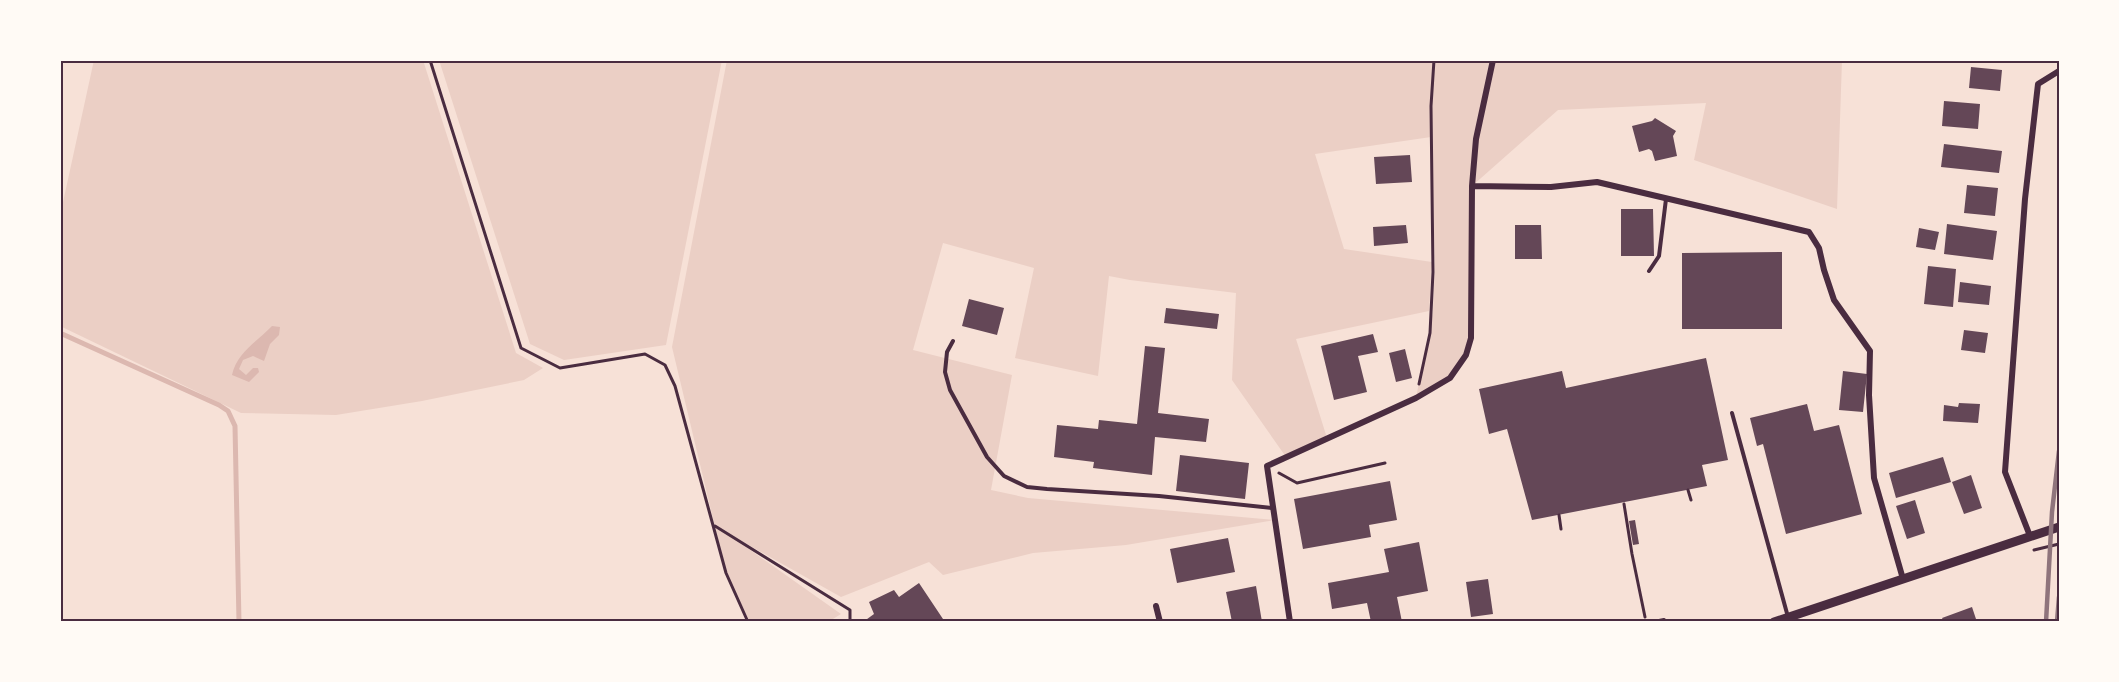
<svg xmlns="http://www.w3.org/2000/svg" width="2119" height="682" viewBox="0 0 2119 682" font-family="'Source Sans 3',sans-serif">
<rect width="100%" height="100%" fill="#f7e1d7"/>
<path fill="#ebcfc5" d="M94 60H423L516 353 543 368 524 380 422 401 336 415 241 413 60 326V216Z
M439 60H722L666 345 564 360 530 344Z
M727 60H1842L1837 209 1694 160 1706 103 1558 110 1472 186 1471 338 1458 369 1416 398 1433 311 1435 262 1431 137 1315 154 1344 249 1432 262 1429 311 1296 339 1327 438 1286 457 1232 380 1236 293 1130 280 1109 276 1098 376 1015 358 1034 268 943 243 913 350 1012 375 991 490 1028 498 1275 520 1126 545 1033 553 943 575 929 562 841 597 722 530 841 614 828 622H750L726 573 672 347Z"/>
<path fill="#dcb8b0" d="M272 326 280 327 279 335 270 344 264 361 253 356 243 360 239 369 246 375 253 368H258L259 372 249 382 232 375C237 352 257 342 272 326Z"/>
<g fill="none" stroke-linecap="round" stroke-linejoin="round">
<path stroke="#dcb8b0" stroke-width="5" d="M60 333 219 405 228 411 235 426 239 622"/>
</g>
<path fill="#644757" d="M1971 67 2002 70 2000 91 1969 88Z
M1944 101 1980 104 1978 129 1942 126Z
M1655 118 1676 131 1673 136 1677 156 1655 161 1652 151 1649 149 1639 152 1632 126 1652 121Z
M1944 144 2002 151 1999 173 1941 167Z
M1410 155 1412 182 1376 184 1374 157Z
M1967 185 1998 188 1995 216 1964 213Z
M1621 209H1653L1654 256H1621Z
M1947 224 1997 231 1993 260 1944 254Z
M1406 225 1408 243 1374 246 1373 227Z
M1515 225H1541L1542 259H1515Z
M1919 228 1939 232 1935 250 1916 247Z
M1782 252V329H1682V253Z
M1928 266 1956 269 1953 307 1924 304Z
M1960 282 1991 286 1989 305 1958 302Z
M969 299 1004 308 997 335 962 326Z
M1166 308 1219 314 1217 329 1164 323Z
M1964 330 1988 333 1985 353 1961 350Z
M1373 334 1378 352 1358 356 1367 392 1334 400 1321 346Z
M1145 346 1165 348 1158 413 1209 419 1206 442 1155 437 1152 475 1093 468 1094 462 1054 457 1057 425 1098 429 1099 420 1137 424Z
M1405 349 1412 378 1396 382 1389 353Z
M1706 358 1728 460 1702 465 1707 486 1532 520 1507 429 1489 434 1479 389 1562 371 1566 388Z
M1843 371 1867 374 1863 412 1839 410Z
M1959 403 1980 404 1978 423 1943 421 1944 405 1958 407Z
M1807 404 1814 431 1839 425 1862 514 1786 534 1763 444 1757 446 1750 418Z
M1180 455 1249 463 1245 499 1176 491Z
M1943 457 1951 482 1896 498 1889 473Z
M1971 475 1982 508 1964 514 1952 482Z
M1390 481 1397 520 1369 525 1371 537 1303 549 1294 499Z
M1915 500 1925 533 1907 539 1896 506Z
M1635 520 1639 544 1633 545 1629 521Z
M1228 538 1235 572 1177 583 1170 549Z
M1419 542 1428 591 1397 597 1402 622H1371L1367 603 1332 609 1328 583 1389 572 1384 549Z
M1488 579 1493 614 1471 617 1466 582Z
M919 583 945 622H863L874 614 869 602 894 590 899 597Z
M1256 586 1262 622H1232L1226 592Z
M1972 607 1977 622H1944L1942 618Z"/>
<g fill="none" stroke-linecap="round" stroke-linejoin="round">
<path stroke="#4a2c40" stroke-width="3" d="M430 60 521 348 560 368 645 354 665 365 675 386 726 573 748 622
M1419 384 1430 333 1433 272 1431 106 1434 60
M1279 473 1297 483 1385 463
M1688 490 1691 500
M1624 504 1632 554 1645 617
M1559 515 1561 529
M715 526 850 610V622
M2034 550 2059 544"/>
<path stroke="#4a2c40" stroke-width="4" d="M1649 271 1659 256 1666 199
M953 341 947 352 945 372 950 390 987 457 1004 476 1027 487 1047 489 1159 496 1273 508
M1732 413 1788 617
M1654 622 1664 620V622"/>
<path stroke="#4a2c40" stroke-width="6" d="M1472 186 1551 187 1597 182 1809 232 1819 248 1824 270 1834 300 1870 351 1869 395 1874 478 1903 579
M2030 536 2005 472 2025 199 2038 84 2059 71
M1156 606 1160 622
M1290 622 1267 466 1416 398 1450 378 1466 355 1471 338 1472 186 1476 139 1493 60"/>
<path stroke="#4a2c40" stroke-width="9" d="M1774 622 2059 527"/>
<path stroke="#8f747c" stroke-width="4.5" d="M2046 622 2052 512 2059 451
M2057 622 2059 597"/>
</g>
<rect width="2119" height="682" fill="none" stroke="#fffaf5" stroke-width="123"/>
<rect x="62" y="62" width="1996" height="558" fill="none" stroke="#4a2c40" stroke-width="2"/>
</svg>
